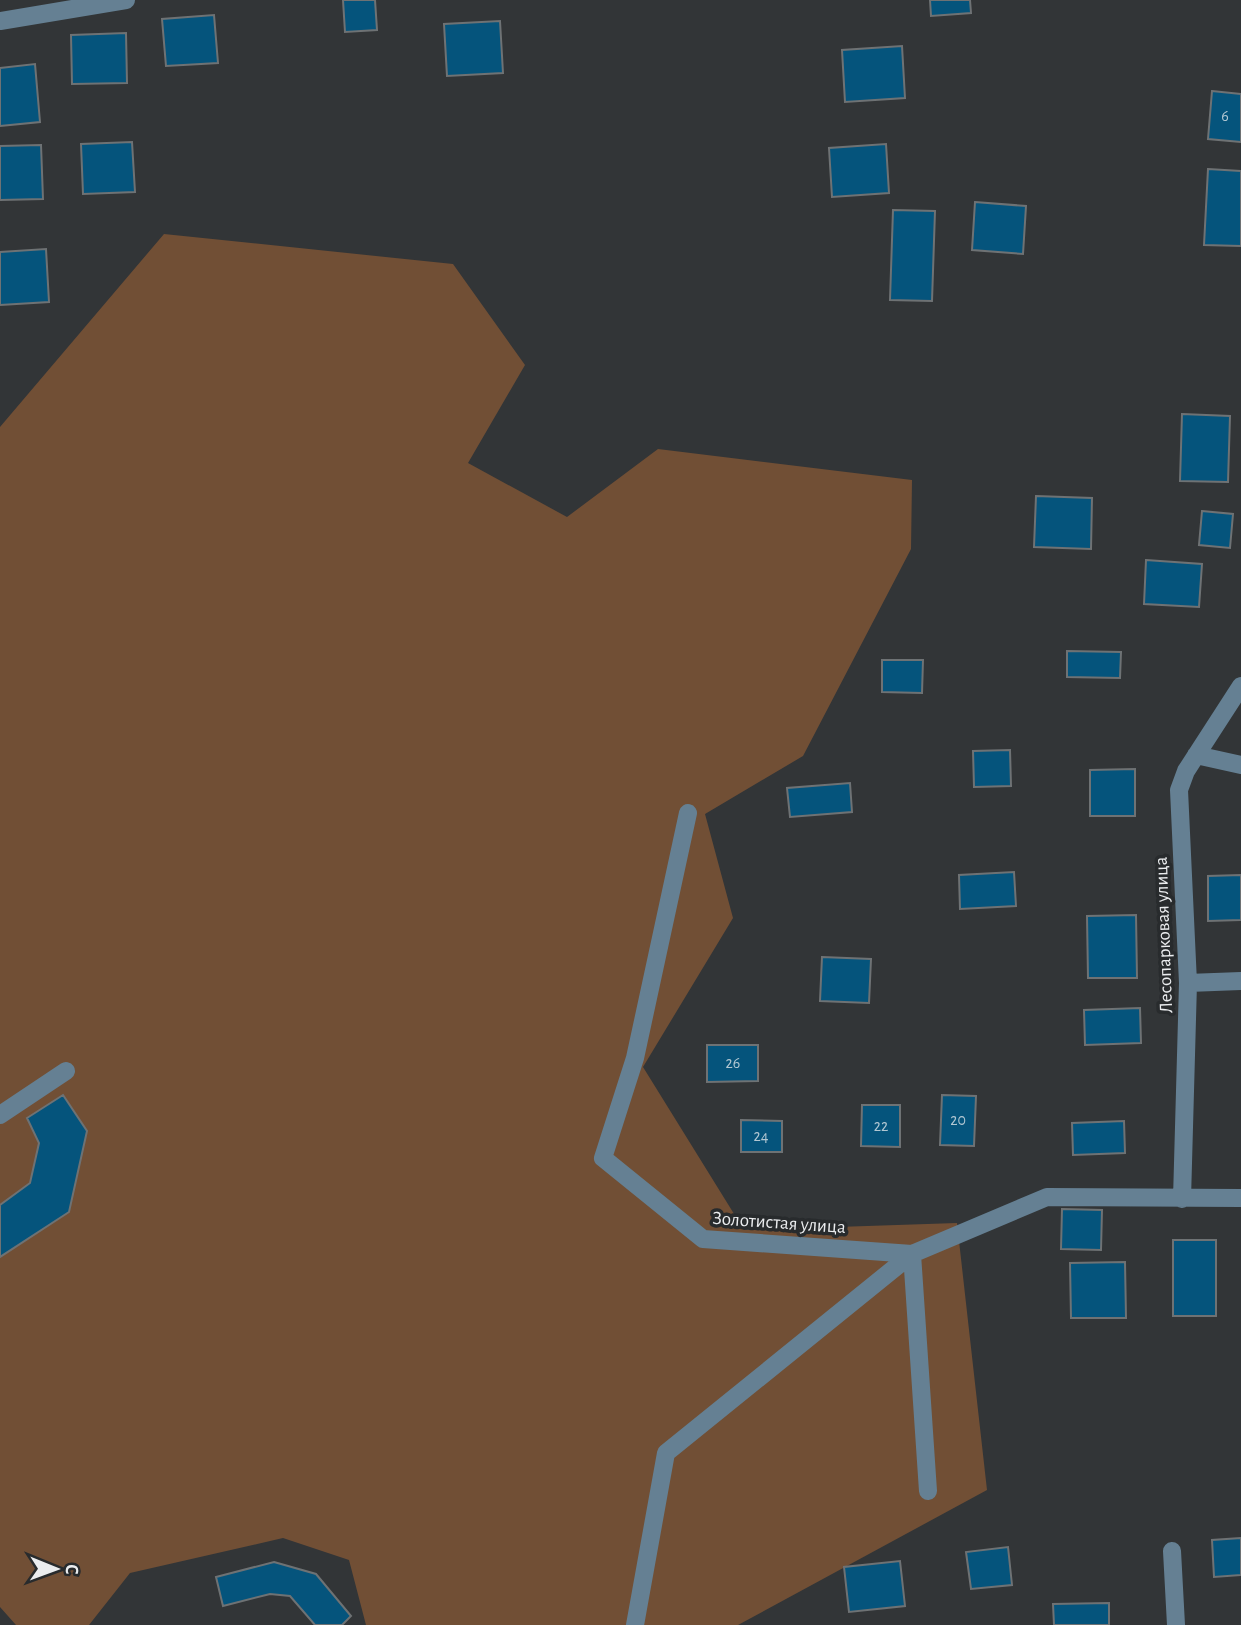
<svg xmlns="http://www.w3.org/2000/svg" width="1241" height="1625" viewBox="0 0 1241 1625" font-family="'Alegreya Sans',sans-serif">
<rect width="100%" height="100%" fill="#323537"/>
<path fill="#714f35" d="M164 234 453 264 525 365 468 463 567 517 658 449 912 480 911 549 803 756 705 814 733 918 643 1067 744 1230 957 1223 987 1490 738 1625H366L349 1560 283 1538 130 1573 89 1625H16L0 1607V427Z"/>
<path fill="#05547c" stroke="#6e7274" stroke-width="2" d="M343 0H375L377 30 345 32Z
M930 0H970L971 13 931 16Z
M214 15 218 63 166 66 162 19Z
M500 21 503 73 447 76 444 24Z
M126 33 127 83 72 84 71 35Z
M902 46 905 98 845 102 842 50Z
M35 64 40 122 0 126V68Z
M1212 91 1241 94V142L1208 139Z
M132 142 135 192 83 194 81 144Z
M886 144 889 193 832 197 829 148Z
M41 145 43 199 0 200V146Z
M1208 169 1241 171V246L1204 245Z
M975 202 1026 206 1023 254 972 250Z
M893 210 935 211 932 301 890 300Z
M46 249 49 302 0 305V252Z
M1182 414 1230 416 1228 482 1180 481Z
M1036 496 1092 498 1091 549 1034 547Z
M1202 511 1233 514 1230 548 1199 545Z
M1146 560 1202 564 1199 607 1144 604Z
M1067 651 1121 652 1120 678 1067 677Z
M882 660H923L922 693 882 692Z
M1010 750 1011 786 974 787 973 751Z
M1135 769V816H1090V770Z
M850 783 852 812 790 817 787 788Z
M1014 872 1016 906 960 909 959 875Z
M1241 875V920L1208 921V876Z
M1136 915 1137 978H1088L1087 916Z
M822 957 871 959 869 1003 820 1001Z
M1140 1008 1141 1043 1085 1045 1084 1010Z
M707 1045H758V1081L707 1082Z
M63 1095 87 1131 69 1212 0 1257V1205L30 1183 39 1143 27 1118Z
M942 1095 976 1096 974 1146 940 1145Z
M862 1105H900V1147L861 1146Z
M741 1120 782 1121V1152H741Z
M1124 1121 1125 1153 1073 1155 1072 1123Z
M1062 1209 1102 1210 1101 1250 1061 1249Z
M1173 1240H1216V1316H1173Z
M1125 1262 1126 1318H1071L1070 1263Z
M1241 1538V1575L1214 1577 1212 1540Z
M1008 1547 1012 1585 971 1589 966 1552Z
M900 1561 905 1606 849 1612 844 1567Z
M274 1562 316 1574 351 1616 342 1625H315L290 1596 270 1594 223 1606 216 1577Z
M1109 1603V1625H1054L1053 1604Z"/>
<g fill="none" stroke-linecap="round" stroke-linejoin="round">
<path stroke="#658093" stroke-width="18" d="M0 21 126 0
M1196 755 1241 765
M688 813 635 1058 603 1158 703 1239 912 1254 1047 1197 1241 1198
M1188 983 1241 981
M0 1115 66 1071
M1182 1199 1188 983 1179 790 1186 771 1241 686
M1172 1551 1176 1625
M635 1625 666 1453 912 1254 928 1491"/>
</g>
<g text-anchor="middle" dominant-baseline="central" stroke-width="7" stroke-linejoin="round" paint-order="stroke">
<g font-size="16" fill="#b2c7d2">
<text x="1225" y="116">6</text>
<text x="733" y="1063">26</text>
<text x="958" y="1120">20</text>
<text x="881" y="1126">22</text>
<text x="761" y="1136">24</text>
</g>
<g font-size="19" fill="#ebedef" stroke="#282b2d">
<text transform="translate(1164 935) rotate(-92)">Лесопарковая улица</text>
<text transform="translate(779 1223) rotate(4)">Золотистая улица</text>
</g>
</g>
<g transform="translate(56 1569) rotate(91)" stroke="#282b2d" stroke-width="5" paint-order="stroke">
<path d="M0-5L12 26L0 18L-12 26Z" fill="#ebedef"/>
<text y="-10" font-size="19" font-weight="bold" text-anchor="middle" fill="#ebedef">С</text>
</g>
</svg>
